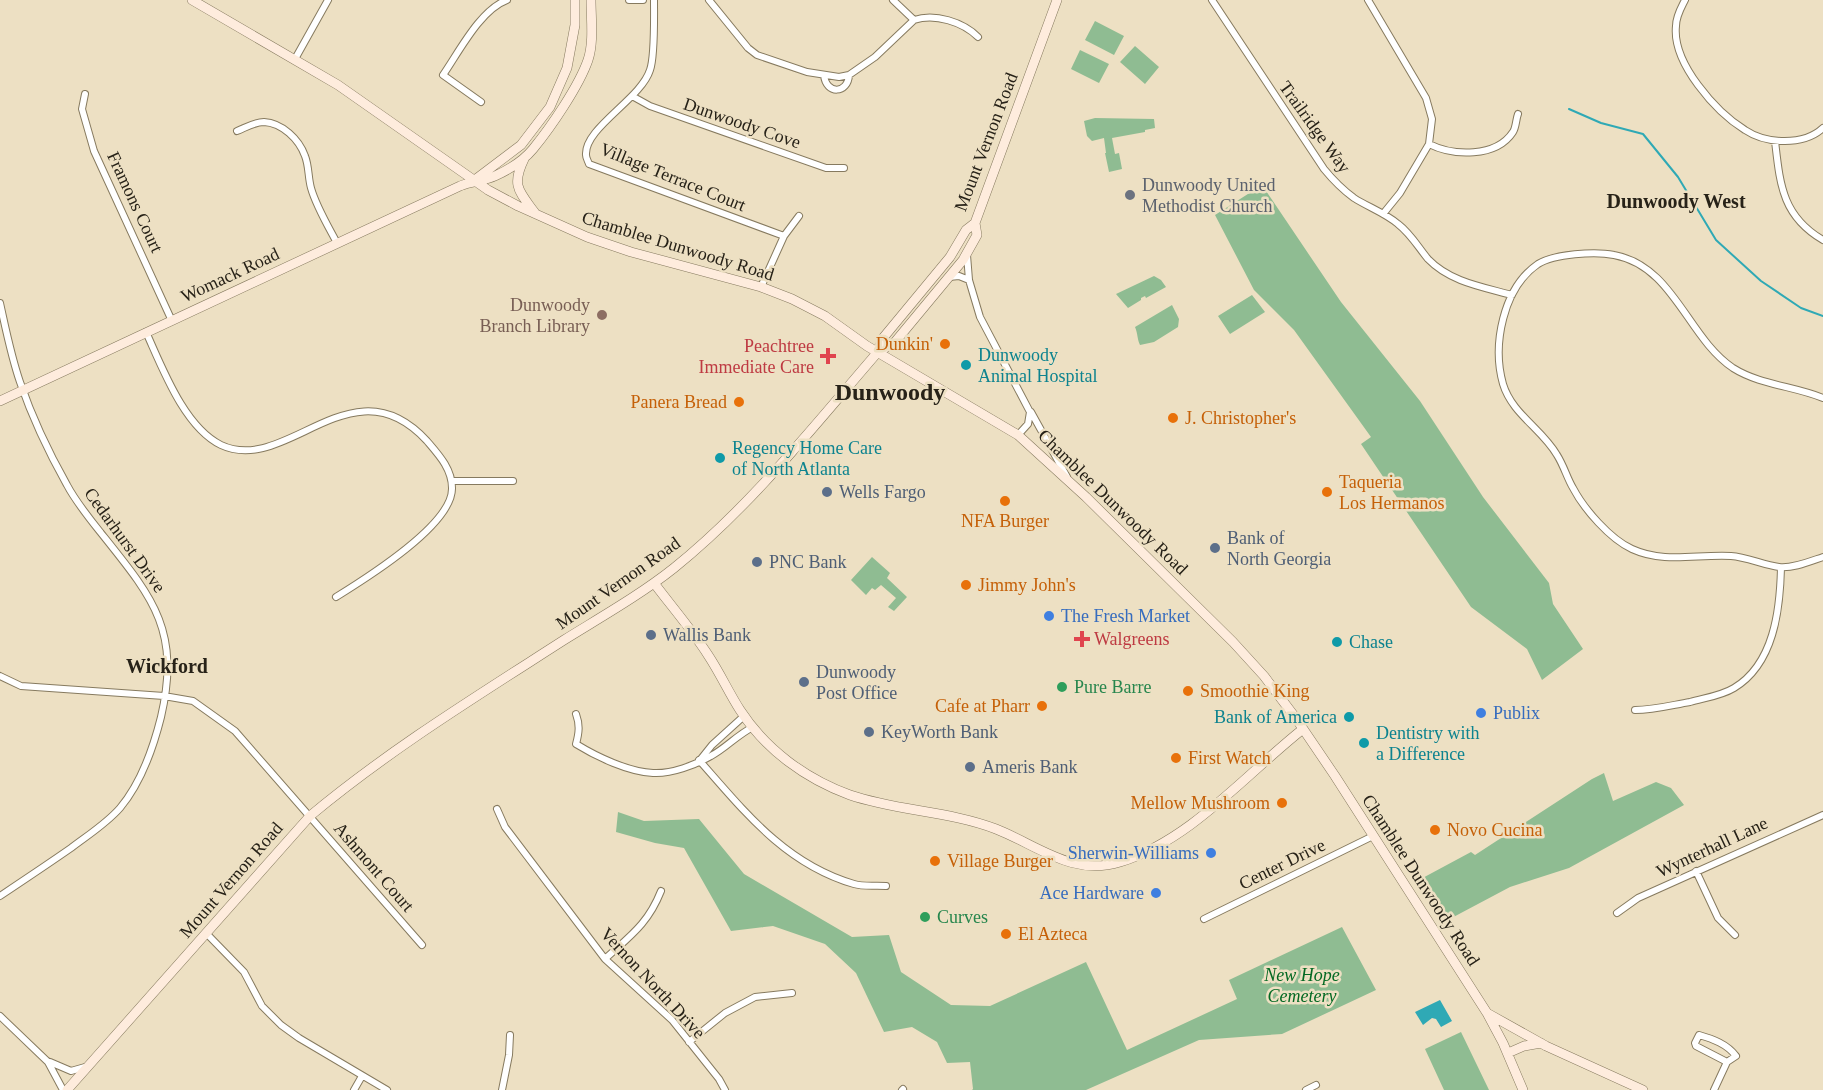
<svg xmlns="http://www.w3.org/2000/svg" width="1823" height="1090" viewBox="0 0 1823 1090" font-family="Georgia,serif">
<rect width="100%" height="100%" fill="#ede0c3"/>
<path fill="#8fbc92" d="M1095 21 1124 36 1114 55 1085 40Z
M1135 46 1159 67 1145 84 1120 62Z
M1080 50 1109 64 1099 83 1071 69Z
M1095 118 1154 119 1155 128 1145 130V132L1112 138 1115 154 1119 153 1122 169 1109 172 1105 153H1106L1104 138 1092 141 1087 136 1084 121Z
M1262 185 1341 302 1420 401 1483 497 1549 583 1553 604 1583 649 1542 680 1527 649 1471 607 1361 444 1371 437 1294 330 1254 290 1215 215Z
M1154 276 1161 280 1166 287 1146 298 1145 296 1141 298V300L1128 308 1116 294Z
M1252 295 1265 312 1230 334 1218 316Z
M1172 305 1179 319 1178 327 1154 342 1140 345C1137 339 1138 334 1135 327Z
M872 557 890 573 887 578 907 597 894 611 888 607 896 598 881 585 875 590 872 588 866 595 851 580Z
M1604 773 1613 801 1656 782 1671 788 1684 805 1569 868 1510 887 1444 922 1417 881 1471 852 1475 855 1592 779Z
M618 812 644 821 699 819 744 874 852 937 889 935 901 972 951 1005 990 1006 1086 962 1127 1050 1237 999 1229 980 1342 927 1376 990 1282 1034 1199 1040 1086 1090H972L973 1089 970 1062 947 1063 937 1042 912 1027 884 1032 856 973 825 944 773 926 731 931 684 848 655 843 616 832Z
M1461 1032 1489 1090H1444L1425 1049Z"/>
<path fill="#2fa9b5" d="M1440 1000 1452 1021 1441 1027 1436 1019 1432 1018 1423 1025 1415 1012Z"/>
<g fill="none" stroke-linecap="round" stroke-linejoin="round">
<path stroke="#2fa9b5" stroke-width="2" d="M1569 109 1601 123 1643 134 1678 177 1716 240 1761 281 1801 308 1823 316"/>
<g stroke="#867a5f" stroke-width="8">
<path id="street" d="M629 0H643
M654 0C654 17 655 56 650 70 641 99 584 128 586 155 586 158 588 161 589 164L784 236
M709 0 748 48 757 55 807 72 839 77 849 75 875 57 914 20C935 13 963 22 978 37
M893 0 914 20
M1212 0 1324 169C1333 180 1343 190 1354 198 1368 207 1385 213 1398 224 1411 234 1418 247 1428 259 1450 282 1483 287 1512 295
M1368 0 1426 98 1432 119 1429 144 1400 193 1383 214
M1685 0C1681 8 1676 16 1676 26 1672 63 1716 112 1745 130 1766 144 1804 146 1823 128
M295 59 328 0
M824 75C826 95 848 94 849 75
M85 94 82 109 94 151 172 321
M632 96 650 106 826 168H844
M481 102 443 75C459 52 480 10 507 0
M237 131C245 128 254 122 264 122 282 123 299 139 305 156 309 166 308 177 311 188 316 206 328 226 337 243
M1775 141C1780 184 1782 216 1823 240
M1429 144C1453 156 1496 158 1513 132 1516 128 1516 119 1518 114
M967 255 969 280 980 317 1030 412 1028 424 1018 435
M949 277 959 276 969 280
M761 287 784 236 799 216
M0 303C6 330 11 356 20 382 32 417 49 453 67 485 76 502 89 518 101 533 153 598 181 630 161 717 153 749 141 783 120 808 106 824 88 835 71 848 48 864 24 880 0 896
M146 332C162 367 184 427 221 445 287 476 352 359 427 441 439 455 452 469 452 488 453 525 365 579 336 597
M1823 398C1794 386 1760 385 1733 368 1687 337 1674 266 1614 255 1595 251 1554 254 1538 264 1503 288 1492 345 1503 384 1512 414 1542 429 1557 455 1564 466 1567 478 1573 488 1584 509 1610 539 1632 549 1665 564 1696 554 1731 556 1747 557 1763 565 1779 567 1792 569 1811 561 1823 557
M1031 412 1067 477
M452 481H513
M0 676 21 686 164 696 193 701 235 731 422 945
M1635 710C1654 710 1672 705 1690 702 1704 698 1721 696 1734 688 1774 664 1780 610 1781 568
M576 714C580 725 579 733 576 744 597 757 629 772 653 773 672 774 695 765 711 756 726 748 737 735 753 727
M699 760C744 811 785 864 854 884 864 887 876 885 886 886
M700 760 712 745 744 716
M497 809 505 827 605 959 672 1020 719 1079 725 1090
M1696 871 1718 918 1735 935
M1617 913 1638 898 1823 815
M1204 919 1373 836
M206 933 244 972 262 1006 281 1025 299 1038 387 1090
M605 959C630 936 648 924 661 891
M0 1016 48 1062 63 1090
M1699 1035C1713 1039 1727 1044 1736 1056L1727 1062 1696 1046 1695 1043Z
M689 1042 725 1013 755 997 792 993
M50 1062 71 1071 85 1067
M354 1090 362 1076
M502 1090 509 1055 510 1035
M902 1090 903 1089
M1306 1090 1316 1085
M1714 1090 1727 1062"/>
</g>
<g stroke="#867a5f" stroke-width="10">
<path id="secondary" d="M192 0 338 85 488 190 518 206 587 237 631 252 761 287 792 299 825 316 867 346 1018 435 1086 497 1233 642 1264 676 1295 717 1335 776 1487 1013 1503 1043 1523 1090
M524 159C511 186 519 191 535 213
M476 179 521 145 550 107 567 68 575 25V0
M877 353 895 342 963 260 977 235 975 223
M0 401 460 186C472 181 484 181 495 176 508 170 524 160 533 149 551 127 579 86 588 60 594 42 591 19 591 0
M654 583C672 607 692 630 708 655 720 673 729 693 740 710 766 750 806 779 850 795 897 811 949 811 996 829 1037 845 1073 877 1120 862 1190 841 1247 773 1303 729
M1487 1013 1546 1046 1643 1090
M1508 1053 1524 1046 1541 1043
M67 1090 310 816C389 750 477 696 564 640 601 617 640 595 674 568 751 506 813 427 877 353L883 338 950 257 966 230 975 223 1057 0"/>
</g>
<use href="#street" stroke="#fff" stroke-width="6"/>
<use href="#secondary" stroke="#feecdd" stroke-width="9"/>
</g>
<circle fill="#6b7280" stroke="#ede0c3" stroke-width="2" cx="1130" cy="195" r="6"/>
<circle fill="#8d6e63" stroke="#ede0c3" stroke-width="2" cx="602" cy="315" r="6"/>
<g fill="#e8710a" stroke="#ede0c3" stroke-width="2">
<circle cx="945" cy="344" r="6"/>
<circle cx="739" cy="402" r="6"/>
<circle cx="1173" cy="418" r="6"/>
<circle cx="1327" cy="492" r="6"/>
<circle cx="1005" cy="501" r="6"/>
<circle cx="966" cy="585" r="6"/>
<circle cx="1188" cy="691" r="6"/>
<circle cx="1042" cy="706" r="6"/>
<circle cx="1176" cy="758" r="6"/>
<circle cx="1282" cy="803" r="6"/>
<circle cx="1435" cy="830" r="6"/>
<circle cx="935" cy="861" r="6"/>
<circle cx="1006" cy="934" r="6"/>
</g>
<g fill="#e0444e" stroke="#ede0c3" stroke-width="2">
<path d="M825 347h6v6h6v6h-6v6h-6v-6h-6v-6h6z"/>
<path d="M1079 630h6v6h6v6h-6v6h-6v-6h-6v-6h6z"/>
</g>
<g fill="#0f9aa8" stroke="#ede0c3" stroke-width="2">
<circle cx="966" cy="365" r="6"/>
<circle cx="720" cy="458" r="6"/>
<circle cx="1337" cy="642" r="6"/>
<circle cx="1349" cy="717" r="6"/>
<circle cx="1364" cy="743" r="6"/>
</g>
<g fill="#5c6f8a" stroke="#ede0c3" stroke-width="2">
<circle cx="827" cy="492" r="6"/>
<circle cx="1215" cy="548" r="6"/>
<circle cx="757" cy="562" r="6"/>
<circle cx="651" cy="635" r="6"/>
<circle cx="804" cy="682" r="6"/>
<circle cx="869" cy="732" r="6"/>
<circle cx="970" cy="767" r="6"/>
</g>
<g fill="#3f7fe0" stroke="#ede0c3" stroke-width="2">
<circle cx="1049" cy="616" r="6"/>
<circle cx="1481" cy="713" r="6"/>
<circle cx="1211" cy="853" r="6"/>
<circle cx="1156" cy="893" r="6"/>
</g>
<g fill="#2e9e5b" stroke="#ede0c3" stroke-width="2">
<circle cx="1062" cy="687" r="6"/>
<circle cx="925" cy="917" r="6"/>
</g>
<g text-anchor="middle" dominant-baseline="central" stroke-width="5" stroke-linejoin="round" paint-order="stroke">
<g font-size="18" fill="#272218" stroke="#ede0c3">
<text transform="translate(742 123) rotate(19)">Dunwoody Cove</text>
<text transform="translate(1315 127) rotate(54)">Trailridge Way</text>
<text transform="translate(986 142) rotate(-69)">Mount Vernon Road</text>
<text transform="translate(673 177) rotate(22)">Village Terrace Court</text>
<text transform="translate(135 202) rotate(65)">Framons Court</text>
<text transform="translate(678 246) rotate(17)">Chamblee Dunwoody Road</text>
<text transform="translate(230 275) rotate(-25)">Womack Road</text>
<text transform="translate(1113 502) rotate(44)">Chamblee Dunwoody Road</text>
<text transform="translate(125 540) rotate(54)">Cedarhurst Drive</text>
<text transform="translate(618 583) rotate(-35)">Mount Vernon Road</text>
<text transform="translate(1712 847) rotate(-25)">Wynterhall Lane</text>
<text transform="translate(1282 864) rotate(-26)">Center Drive</text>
<text transform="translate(374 867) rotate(49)">Ashmont Court</text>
<text transform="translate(231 880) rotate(-49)">Mount Vernon Road</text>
<text transform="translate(1421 880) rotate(57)">Chamblee Dunwoody Road</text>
<text transform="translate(653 983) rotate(47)">Vernon North Drive</text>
</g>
<g font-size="18" fill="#5b616d" stroke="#ede0c3" text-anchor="start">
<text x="1142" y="185">Dunwoody United<tspan x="1142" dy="21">Methodist Church</tspan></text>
</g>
<g font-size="18" fill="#785e54" stroke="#ede0c3" text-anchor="end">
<text x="590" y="305">Dunwoody<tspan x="590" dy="21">Branch Library</tspan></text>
</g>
<g font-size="18" fill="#c56008" stroke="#ede0c3" text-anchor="start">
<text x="933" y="344" text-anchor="end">Dunkin'</text>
<text x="727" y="402" text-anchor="end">Panera Bread</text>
<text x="1185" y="418">J. Christopher's</text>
<text x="1339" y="482">Taqueria<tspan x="1339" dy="21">Los Hermanos</tspan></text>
<text x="1005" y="521" text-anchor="middle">NFA Burger</text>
<text x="978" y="585">Jimmy John's</text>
<text x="1200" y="691">Smoothie King</text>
<text x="1030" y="706" text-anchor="end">Cafe at Pharr</text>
<text x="1188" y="758">First Watch</text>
<text x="1270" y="803" text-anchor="end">Mellow Mushroom</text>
<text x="1447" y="830">Novo Cucina</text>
<text x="947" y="861">Village Burger</text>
<text x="1018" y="934">El Azteca</text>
</g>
<g font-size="18" fill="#be3a42" stroke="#ede0c3" text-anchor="end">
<text x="814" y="346">Peachtree<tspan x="814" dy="21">Immediate Care</tspan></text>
<text x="1094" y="639" text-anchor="start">Walgreens</text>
</g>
<g font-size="18" fill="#0d838f" stroke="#ede0c3" text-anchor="start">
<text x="978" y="355">Dunwoody<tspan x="978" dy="21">Animal Hospital</tspan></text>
<text x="732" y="448">Regency Home Care<tspan x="732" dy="21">of North Atlanta</tspan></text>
<text x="1349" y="642">Chase</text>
<text x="1337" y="717" text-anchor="end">Bank of America</text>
<text x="1376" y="733">Dentistry with<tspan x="1376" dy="21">a Difference</tspan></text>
</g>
<g font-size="18" fill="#4e5e75" stroke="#ede0c3" text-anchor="start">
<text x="839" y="492">Wells Fargo</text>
<text x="1227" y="538">Bank of<tspan x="1227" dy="21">North Georgia</tspan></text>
<text x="769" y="562">PNC Bank</text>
<text x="663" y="635">Wallis Bank</text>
<text x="816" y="672">Dunwoody<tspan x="816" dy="21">Post Office</tspan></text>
<text x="881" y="732">KeyWorth Bank</text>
<text x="982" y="767">Ameris Bank</text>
</g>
<g font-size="18" fill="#366cbe" stroke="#ede0c3" text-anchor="start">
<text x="1061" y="616">The Fresh Market</text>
<text x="1493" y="713">Publix</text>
<text x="1199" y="853" text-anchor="end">Sherwin-Williams</text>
<text x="1144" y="893" text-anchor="end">Ace Hardware</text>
</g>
<g font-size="18" fill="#27864d" stroke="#ede0c3" text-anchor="start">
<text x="1074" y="687">Pure Barre</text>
<text x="937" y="917">Curves</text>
</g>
<g font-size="18" font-style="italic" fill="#046923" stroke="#ede0c3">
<text x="1302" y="975">New Hope<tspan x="1302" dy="21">Cemetery</tspan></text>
</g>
<g font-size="20" font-weight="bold" fill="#272218" stroke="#ede0c3">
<text x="1676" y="201">Dunwoody West</text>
<text x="167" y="666">Wickford</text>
</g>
<g font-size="24" font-weight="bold" fill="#272218" stroke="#ede0c3">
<text x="890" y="392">Dunwoody</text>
</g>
</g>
</svg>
